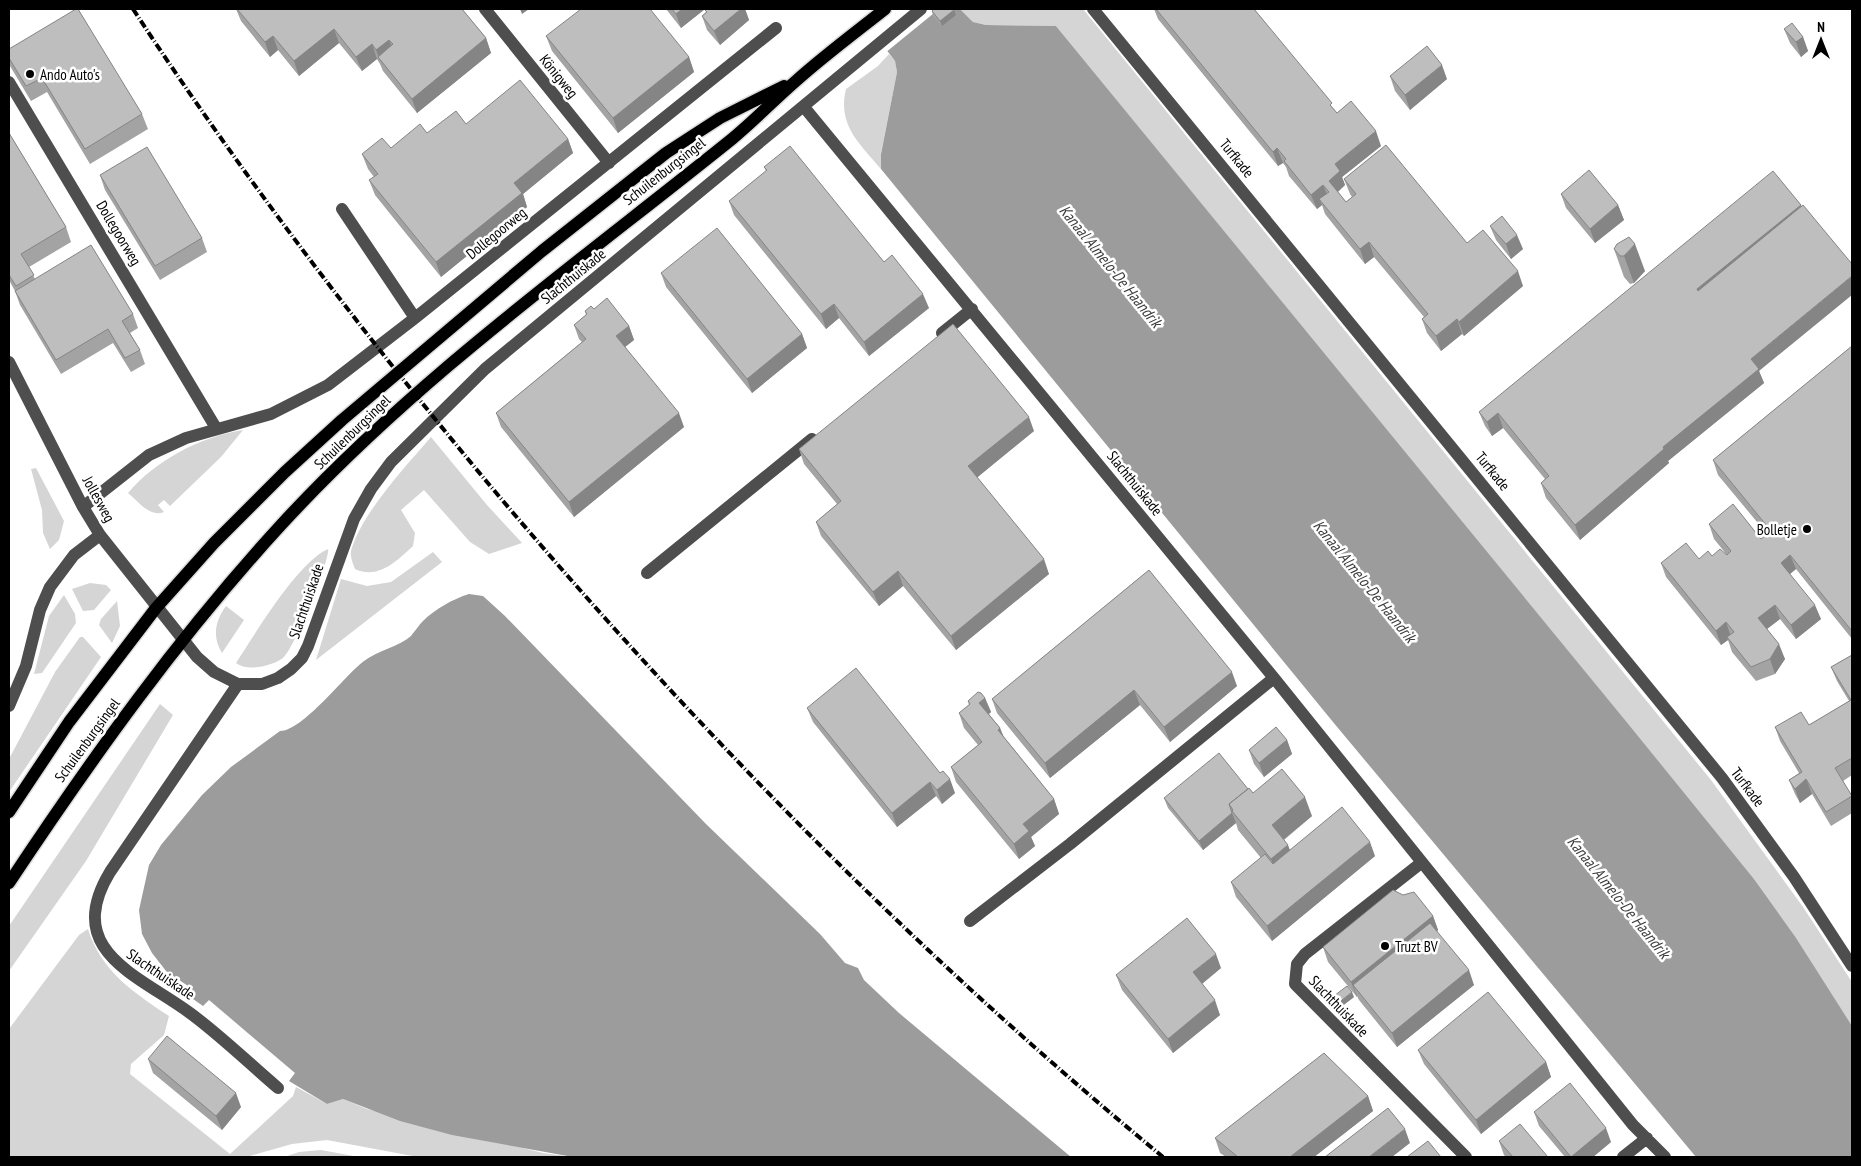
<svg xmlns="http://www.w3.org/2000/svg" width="1861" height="1166" viewBox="0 0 1861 1166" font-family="'PT Sans Narrow',sans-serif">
<rect width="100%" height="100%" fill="#fff"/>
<path fill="#d5d5d5" d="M960 9H1083L1711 780 1803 907 1852 982V1026L1754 879 1056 26 986 25 973 22Z
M889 54 895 61 897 72 881 153V169C860 144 837 125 846 89L878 66Z
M243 430 221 457 170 506 164 500 158 505 164 512C150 518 138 501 128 493 156 460 200 437 243 430Z
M431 437 487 505 522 543 489 554 470 542 424 490 401 510 415 533 413 546C397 561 378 580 355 569 353 564 350 557 351 551 361 514 406 466 431 437Z
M36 468 64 521 59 540 50 549 43 533 42 510 31 469Z
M328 549C331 557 294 650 283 658 272 666 247 672 236 663 255 634 297 563 328 549Z
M433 552 442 562 316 660 341 579 367 586 391 582Z
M90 583 106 585 111 590 94 610 83 611 72 589Z
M64 595 75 614 76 623 42 673 34 674 49 616Z
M117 601 120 626 112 643 99 625 101 619Z
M226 606 244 620 222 653C212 637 215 621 226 606Z
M80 637H83L101 657 9 792V759L55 672Z
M160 704 173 715 86 861 9 971V926Z
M88 929C101 971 134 993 169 1016L164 1035 131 1064 130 1074 230 1154 293 1096 296 1087 327 1104 343 1099 367 1109 543 1153 572 1157H418L327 1140 292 1144 246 1157H9V1029L79 935Z
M321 1150 359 1157H284L299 1152Z"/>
<path fill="#9c9c9c" d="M855 9H960L973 22 986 25 1056 26 1629 725 1754 879 1796 938 1852 1026V1157H1696L1333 722 881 169V154L897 72 895 61Z
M469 594 483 596 505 616 706 824 820 934 845 963 858 968 864 980 899 1013 1071 1157H573L452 1135 400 1121 343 1099 327 1104 289 1081 295 1073 209 1000 203 1006 193 999 188 986 166 971 152 953 142 934 139 910 149 865 161 845 202 795 231 767 280 731C303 731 344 676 364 661 377 651 400 646 411 636 415 631 419 625 423 621 435 609 453 599 469 594Z"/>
<path fill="#fff" d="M853 9H939L885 53Z"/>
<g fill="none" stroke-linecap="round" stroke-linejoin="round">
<g stroke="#dbdbdb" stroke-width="15">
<path id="major" d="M9 812 69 722 156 608 214 543 285 472 342 420 542 251 666 153 720 118 784 86
M9 883C92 758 179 636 281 525 416 378 578 263 732 139 755 120 775 99 797 80 825 55 856 32 885 9"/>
</g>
<path stroke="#4e4e4e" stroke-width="12" d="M485 9 609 163
M1093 9 1722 778 1794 877 1852 966
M9 82 216 428
M804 107 1274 678 1633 1125 1665 1157
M342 209 415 318
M942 333 972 309
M9 362 83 507 100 535 197 657 214 672 238 684H262L278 678 291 669 302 658 308 646 354 519 371 489 391 462 485 369 921 9
M83 507 149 455 186 438 271 414 328 385 415 318 776 28
M647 573 812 439
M238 684 110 872C61 953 142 976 194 1016 223 1038 250 1064 278 1088
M9 706 26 666 40 610 50 587 74 555 100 535
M1421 863 1305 954 1297 964 1295 984 1466 1157
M970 921 1070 844 1274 678
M1623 1157 1647 1138"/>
<use href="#major" stroke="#000" stroke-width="12"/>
<path stroke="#000" stroke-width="4" stroke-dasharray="8 2.5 1 2.5" stroke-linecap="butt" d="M133 9C241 174 361 331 487 482 692 726 917 954 1163 1157"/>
</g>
<path fill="#a3a3a3" d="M236 9H462L486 38 491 53 417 113 383 71 380 64 377 59 362 71 339 43 299 76 278 50 270 57 241 21Z
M666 9H745L749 20 720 45 707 30 702 16 706 12 705 9 681 28Z
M1154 9H1254L1337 113 1381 146 1342 177 1345 185 1338 192 1346 202 1352 197 1350 194 1344 179 1467 243 1523 286 1464 336 1462 334 1441 351 1427 333 1422 319 1424 317 1374 257 1365 264 1325 214 1322 205 1317 209 1289 176 1286 167 1283 163 1278 166 1158 19Z
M954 10 956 15 942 26 933 16 932 11Z
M1784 29 1803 37 1808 51 1801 57 1790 43Z
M546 36 689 57 694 72 618 133 552 51Z
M9 49 142 114 148 129 90 164 47 92 31 101 10 66 9 62Z
M1390 76 1447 79 1410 110 1395 91Z
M466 124 568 139 573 153 523 194 527 207 441 277 375 195 369 180 374 177 368 169 362 154 391 148Z
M9 133 66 227 71 242 29 267 35 279 133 314 138 328 130 333 140 350 145 364 131 372 113 343 61 374 20 305 15 291 9 280Z
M764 167 884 262 929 308 869 356 839 318 826 329 734 215 729 201 766 171Z
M100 175 202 238 207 252 160 280 105 190Z
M1561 194 1618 205 1624 220 1595 243 1566 208Z
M1801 205V207L1759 371 1764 383 1668 461 1669 463 1580 540 1546 498 1541 483 1545 479 1503 428 1492 436 1485 426 1479 412Z
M1490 226 1523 249 1511 259 1496 240Z
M1617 244 1645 271 1634 283 1630 284 1624 277 1614 249Z
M661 273 802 334 807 348 752 393 666 287Z
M594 309 629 326 634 340 625 347 684 427 574 517 501 427 496 413 582 342 579 339 574 325 586 315 585 311Z
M1852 346V639L1796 569 1790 574 1821 619 1796 639 1780 619 1767 629 1785 659 1775 674 1756 681 1732 652 1728 640 1721 645 1666 577 1661 563 1699 559 1712 556 1727 555 1714 539 1709 524 1761 539 1767 534 1718 475 1713 460Z
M1034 431 977 477 1049 574 956 650 903 586 879 606 821 536 816 522 837 504 804 464 799 449Z
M1149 570 1237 686 1170 742 1140 705 1050 778 997 713 992 699Z
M1852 655V775L1843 781 1852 798V813L1831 826 1812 794 1800 803 1795 794 1789 780 1799 773 1780 741 1775 727 1809 725 1849 701 1837 681 1831 667Z
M985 698 991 712 989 714 1000 728 1004 737 1054 799 1059 814 1031 837 1035 846 1019 859 956 782 951 767 978 745 964 728 959 713 969 705 968 701Z
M807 708 955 793 942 804 936 796 897 827 813 722Z
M1287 740 1292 754 1264 777 1254 764 1249 750Z
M1248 789 1253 793 1312 816 1284 840 1290 850 1375 856 1272 941 1236 897 1231 882 1261 858 1238 830 1236 823 1203 850 1168 808 1164 798Z
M1433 916 1438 930 1437 932 1474 985 1397 1047 1359 1000 1357 996V997L1328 962 1323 947Z
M1221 968 1202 984 1220 1015 1173 1053 1122 990 1116 975Z
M1354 997 1337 1010 1332 1004 1330 999Z
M1418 1050 1546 1062 1551 1077 1481 1134 1424 1064Z
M148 1059 241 1107 222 1130 153 1073Z
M1368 1096 1373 1111 1314 1157H1226L1220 1153 1215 1138Z
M1534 1112 1611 1142 1593 1157H1565L1539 1126Z
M1499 1141 1548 1157H1506L1504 1155Z"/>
<path fill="#858585" d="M520 9H529L522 14Z
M682 9H705L681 28 676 14Z
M741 9H745L749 20 720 45 714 31Z
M954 10 956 15 942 26 940 21Z
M334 29 339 43 299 76 294 61Z
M273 36 278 50 270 57 265 42Z
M1803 37 1808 51 1801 57 1796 42Z
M486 38 491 53 417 113 412 99Z
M389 40 395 54 379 58 376 50Z
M372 44 377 59 362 71 356 57Z
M689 57 694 72 618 133 613 118Z
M1442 65 1447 79 1410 110 1405 95Z
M1376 131 1381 146 1342 177 1345 185 1334 195 1329 181 1335 164Z
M568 139 573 153 523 194 527 207 441 277 436 262 514 183Z
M1277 148 1283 163 1278 166 1273 152Z
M1323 185 1329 199H1319L1322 205 1317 209 1311 195Z
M1618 205 1624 220 1595 243 1590 229Z
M1801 205 1806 219 1702 304 1697 289Z
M1517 235 1523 249 1511 259 1506 244Z
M1369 242 1374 257 1365 264 1360 249Z
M1635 244 1645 271 1634 283 1624 256Z
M1518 271 1523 286 1464 336 1459 322Z
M1852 276V295L1759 371 1764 383 1668 461 1669 463 1580 540 1575 525 1751 359Z
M923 294 929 308 869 356 864 342Z
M834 304 839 318 826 329 821 314Z
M1457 319 1462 334 1441 351 1436 336Z
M629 326 634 340 621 350 616 336Z
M802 334 807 348 752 393 747 379Z
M679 413 684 427 574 517 569 502Z
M1498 413 1503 428 1492 436 1487 422Z
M1029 417 1034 431 973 481 968 466Z
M1790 555 1796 569 1786 577 1781 563Z
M1044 559 1049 574 956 650 951 636Z
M898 571 903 586 879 606 873 592Z
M1775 605 1780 619 1763 632 1758 618Z
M1815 605 1821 619 1796 639 1791 625Z
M1726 622 1731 637H1727L1728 640 1721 645 1716 631Z
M1779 644 1785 659 1775 674 1770 659Z
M1232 672 1237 686 1170 742 1164 727Z
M1134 690 1140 705 1050 778 1045 763Z
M985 698 991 712 985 717 979 703Z
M1000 728 1005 742 998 730Z
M1287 740 1292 754 1264 777 1259 763Z
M950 779 955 793 942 804 937 790Z
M1806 779 1812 794 1800 803 1795 789Z
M930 782 936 796 897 827 892 813Z
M1305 797 1312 816 1278 844 1272 825Z
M1054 799 1059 814 1031 837 1035 846 1019 859 1014 844 1023 824Z
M1232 813 1236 823 1203 850 1199 841Z
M1370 842 1375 856 1272 941 1267 926Z
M1288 845 1295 864 1278 878 1271 859Z
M1433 916 1438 930 1360 994 1353 985 1357 996V997L1351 982Z
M1216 954 1221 968 1198 987 1193 972Z
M1469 970 1474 985 1397 1047 1392 1033Z
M1352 992 1354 997 1337 1010 1336 1005Z
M1215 1000 1220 1015 1173 1053 1168 1039Z
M1546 1062 1551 1077 1481 1134 1476 1120Z
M236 1093 241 1107 222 1130 216 1116Z
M1368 1096 1373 1111 1314 1157H1290Z
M1606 1128 1611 1142 1593 1157H1571Z
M1405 1129 1410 1143 1392 1157H1369Z"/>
<path fill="#bebebe" stroke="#858585" d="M76 9H78L142 114 85 149 42 78 26 86 9 58V49Z
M237 9H462L486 38 412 99 378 57 393 44 389 40 376 50 372 44 356 57 334 29 294 61 273 36 265 42Z
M581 9H650L689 57 613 118 546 36Z
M672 9H682L676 14Z
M704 9H741L714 31 702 16 707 12Z
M934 9H953L954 10 940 21 932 11Z
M1156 9H1254L1332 103 1330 105 1337 113 1351 101 1376 131 1335 164 1340 171 1329 181 1346 202 1356 194 1344 179 1386 145 1467 243 1483 230 1518 271 1459 322 1457 319 1436 336 1422 319 1428 314 1369 242 1360 249 1319 199 1329 192 1323 185 1311 195 1284 161 1286 159 1277 148 1273 152Z
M1792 23 1803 37 1796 42 1784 29Z
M1427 46 1442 65 1405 95 1390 76Z
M520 80 568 139 514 183 522 193 436 262 369 180 378 174 362 154 382 138 391 148 420 124 427 133 456 111 466 124Z
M9 133 66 227 21 254 34 275 16 286 9 275Z
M790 146 884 262 892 255 923 294 864 342 834 304 821 314 729 201 767 170 764 167Z
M147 147 202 238 155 266 100 175Z
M1589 170 1618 205 1590 229 1561 194Z
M1773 171 1801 205 1697 289 1698 291 1803 205 1852 264V276L1751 359 1759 369 1663 447 1664 449 1575 525 1541 483 1549 476 1498 413 1487 422 1479 412Z
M1502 216 1517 235 1506 244 1490 226Z
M717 228 802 334 747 379 661 273Z
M1629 237 1635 244 1624 256H1620L1614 249 1617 244Z
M91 245 133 314 122 321 140 350 125 358 108 329 56 360 15 291Z
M607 298 629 326 616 336 679 413 569 502 496 413 586 339 574 325 587 314 585 311 591 306 594 309Z
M953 324 1029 417 968 466 1044 559 951 636 898 571 873 592 816 522 841 501 799 449Z
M1852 346V631L1790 555 1781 563 1815 605 1791 625 1775 605 1758 618 1779 644 1770 659 1751 667 1727 637 1734 632 1726 622 1716 631 1661 563 1686 543 1699 559 1708 551 1712 556 1720 549 1727 555 1731 551 1709 524 1733 504 1761 539 1771 531 1713 460Z
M1149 570 1232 672 1164 727 1134 690 1045 763 992 699Z
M1852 655V758L1835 768 1852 796 1826 812 1806 779 1795 789 1789 780 1802 772 1775 727 1801 712 1809 725 1851 700 1831 667Z
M856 668 940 773 943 771 950 779 937 790 930 782 892 813 807 708Z
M978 692 981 693 985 698 979 703 1000 728 998 730 1054 799 1023 824 1029 831 1014 844 951 767 982 742 959 713 970 704 968 701Z
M1276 727 1287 740 1259 763 1249 750Z
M1219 753 1248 789 1229 804 1232 813 1199 841 1164 798Z
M1282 769 1305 797 1272 825 1288 845 1271 859 1232 811 1233 810 1229 804 1249 788 1253 793Z
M1342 807 1370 842 1267 926 1231 882 1265 854 1273 864Z
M1393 890 1403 895 1414 892 1433 916 1351 982 1323 947Z
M1187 918 1216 954 1193 972 1215 1000 1168 1039 1116 975Z
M1430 923 1469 970 1392 1033 1353 985Z
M1347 986 1352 992 1336 1005 1330 999Z
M1488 992 1546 1062 1476 1120 1418 1050Z
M167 1036 236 1093 216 1116 148 1059Z
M1324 1053 1368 1096 1290 1157H1238L1215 1138Z
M1570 1083 1606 1128 1571 1157 1534 1112Z
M1388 1108 1405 1129 1369 1157H1325Z
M1520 1124 1548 1157H1513L1499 1141Z
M1428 1141 1441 1157H1407Z"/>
<g fill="#000" stroke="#fff" stroke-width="2">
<circle cx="30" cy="74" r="5"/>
<circle cx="1807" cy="529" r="5"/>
<circle cx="1385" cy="946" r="5"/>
</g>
<g text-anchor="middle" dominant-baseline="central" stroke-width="5" stroke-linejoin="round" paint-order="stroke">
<g font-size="15" fill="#000" stroke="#fff" text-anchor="start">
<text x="40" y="74">Ando Auto's</text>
<text x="1797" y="529" text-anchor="end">Bolletje</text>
<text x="1395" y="946">Truzt BV</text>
</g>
<g font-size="15" fill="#000" stroke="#fff">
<text transform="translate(559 76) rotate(51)">Königweg</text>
<text transform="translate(1237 158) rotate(51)">Turfkade</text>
<text transform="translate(664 171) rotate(-38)">Schuilenburgsingel</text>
<text transform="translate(119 233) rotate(59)">Dollegoorweg</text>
<text transform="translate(496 233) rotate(-39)">Dollegoorweg</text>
<text transform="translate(573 276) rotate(-39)">Slachthuiskade</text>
<text transform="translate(352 432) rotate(-44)">Schuilenburgsingel</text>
<text transform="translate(1493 471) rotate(51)">Turfkade</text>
<text transform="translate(1135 483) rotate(51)">Slachthuiskade</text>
<text transform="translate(99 499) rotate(61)">Jollesweg</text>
<text transform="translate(306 601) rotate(-71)">Slachthuiskade</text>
<text transform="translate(87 740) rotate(-54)">Schuilenburgsingel</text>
<text transform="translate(1748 787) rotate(53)">Turfkade</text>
<text transform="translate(161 974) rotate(34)">Slachthuiskade</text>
<text transform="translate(1339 1006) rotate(46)">Slachthuiskade</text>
</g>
<g font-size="16" font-style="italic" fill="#3d3d3d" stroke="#fff">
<text transform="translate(1111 266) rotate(51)">Kanaal Almelo-De Haandrik</text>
<text transform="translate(1365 581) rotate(51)">Kanaal Almelo-De Haandrik</text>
<text transform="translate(1619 897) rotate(51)">Kanaal Almelo-De Haandrik</text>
</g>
</g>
<rect width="1861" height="1166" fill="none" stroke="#000000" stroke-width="20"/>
<g transform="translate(1821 40)" stroke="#ffffff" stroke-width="4" paint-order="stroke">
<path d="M0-4L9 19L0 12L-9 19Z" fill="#000000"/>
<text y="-8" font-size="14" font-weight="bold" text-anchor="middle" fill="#000000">N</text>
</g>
</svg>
